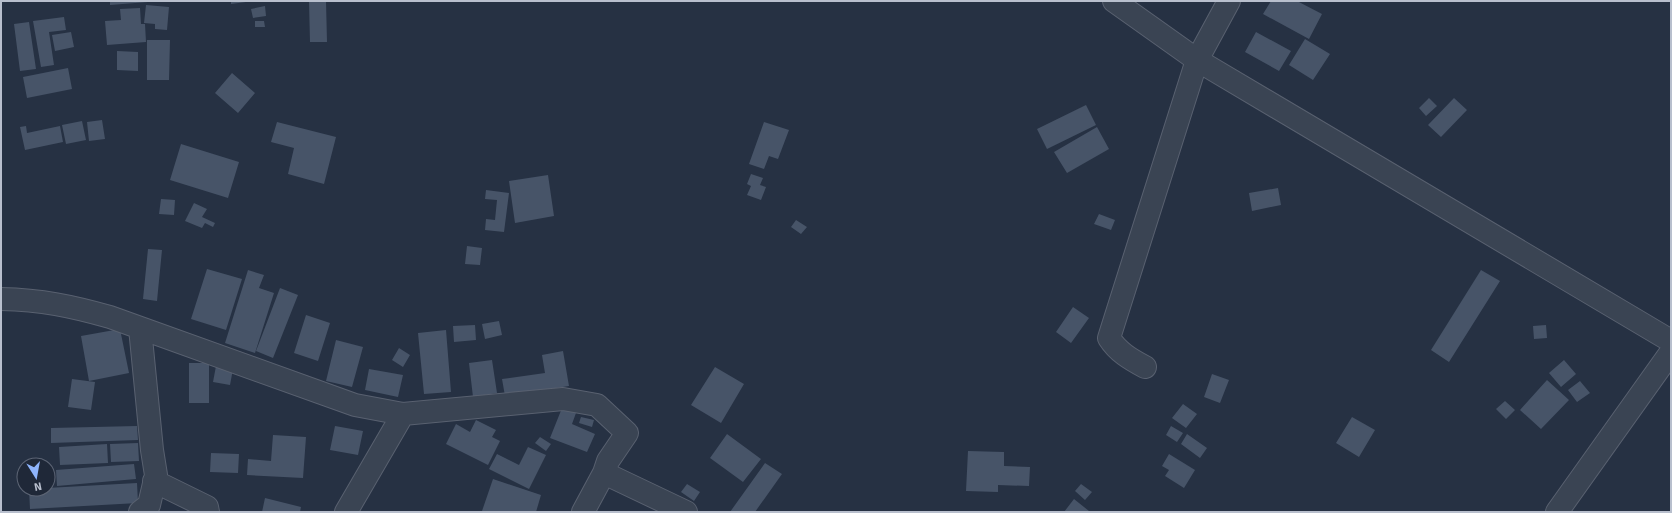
<svg xmlns="http://www.w3.org/2000/svg" width="1672" height="513" font-family="Signika,sans-serif">
  <style>
    .building { fill: #475468 }
    .lines { fill: none; stroke-linecap: round; stroke-linejoin: round }
    .minor-casing { stroke: #596170; stroke-width: 24 }
    .minor { stroke: #3a4453; stroke-width: 22 }
  </style>
  <rect width="100%" height="100%" fill="#263143"/>
  <path class="building" d="M 110,1 L 148,1 L 148,2 L 110,5 Z
    M 231,1 L 246,1 L 246,2 L 231,4 Z
    M 309,1 L 326,1 L 327,42 L 310,42 Z
    M 1271,1 L 1297,1 L 1322,14 L 1309,39 L 1263,14 Z
    M 146,5 L 169,7 L 167,30 L 155,29 L 155,24 L 144,23 Z
    M 265,6 L 266,16 L 253,18 L 251,9 Z
    M 140,8 L 141,24 L 145,24 L 146,42 L 107,45 L 105,21 L 121,20 L 120,9 Z
    M 64,17 L 66,30 L 49,32 L 54,65 L 41,67 L 33,21 Z
    M 255,21 L 264,21 L 265,27 L 255,27 Z
    M 29,22 L 36,69 L 20,71 L 14,24 Z
    M 71,32 L 74,47 L 55,51 L 52,35 Z
    M 1256,32 L 1291,51 L 1279,71 L 1245,52 Z
    M 1305,39 L 1330,54 L 1313,80 L 1289,65 Z
    M 147,40 L 170,40 L 169,80 L 147,80 Z
    M 117,51 L 138,52 L 138,71 L 117,70 Z
    M 68,68 L 72,89 L 27,98 L 23,77 Z
    M 232,73 L 255,93 L 238,113 L 215,93 Z
    M 1429,98 L 1437,106 L 1426,116 L 1419,108 Z
    M 1454,98 L 1467,110 L 1441,137 L 1428,125 Z
    M 1086,105 L 1096,125 L 1047,149 L 1037,129 Z
    M 102,120 L 105,139 L 89,141 L 87,122 Z
    M 82,121 L 86,140 L 66,144 L 62,125 Z
    M 277,122 L 336,137 L 324,184 L 288,174 L 294,148 L 271,142 Z
    M 764,122 L 789,130 L 778,159 L 769,156 L 764,169 L 749,164 Z
    M 26,126 L 27,133 L 60,126 L 63,142 L 25,150 L 20,127 Z
    M 1097,127 L 1109,149 L 1067,173 L 1054,152 Z
    M 181,144 L 239,162 L 228,198 L 170,180 Z
    M 751,174 L 763,178 L 760,185 L 766,187 L 761,200 L 747,195 L 751,186 L 747,184 Z
    M 548,175 L 554,216 L 515,223 L 509,181 Z
    M 1278,188 L 1281,205 L 1252,211 L 1249,193 Z
    M 486,190 L 509,193 L 504,232 L 485,230 L 486,219 L 495,220 L 497,200 L 485,199 Z
    M 161,199 L 175,200 L 174,215 L 159,214 Z
    M 194,203 L 207,209 L 202,217 L 215,223 L 213,227 L 205,223 L 202,228 L 185,221 Z
    M 1099,214 L 1115,220 L 1111,230 L 1094,224 Z
    M 796,220 L 807,227 L 801,234 L 791,227 Z
    M 467,246 L 482,248 L 480,265 L 465,264 Z
    M 148,249 L 162,250 L 157,301 L 143,299 Z
    M 207,269 L 242,279 L 226,330 L 191,319 Z
    M 248,270 L 264,275 L 259,288 L 274,293 L 255,353 L 225,343 Z
    M 1481,270 L 1500,281 L 1449,362 L 1431,350 Z
    M 280,288 L 298,295 L 273,358 L 256,351 Z
    M 1073,307 L 1089,318 L 1071,343 L 1056,332 Z
    M 306,315 L 330,323 L 318,361 L 294,353 Z
    M 499,321 L 502,335 L 485,339 L 482,324 Z
    M 475,325 L 476,340 L 454,342 L 453,326 Z
    M 1546,325 L 1547,338 L 1534,339 L 1533,326 Z
    M 120,329 L 129,373 L 89,381 L 81,336 Z
    M 446,330 L 451,392 L 424,394 L 418,333 Z
    M 336,340 L 363,347 L 352,387 L 326,381 Z
    M 399,348 L 410,355 L 403,367 L 392,360 Z
    M 563,351 L 569,386 L 505,396 L 502,379 L 545,373 L 542,355 Z
    M 492,360 L 497,393 L 473,397 L 469,363 Z
    M 1564,360 L 1576,374 L 1561,387 L 1549,373 Z
    M 189,363 L 209,363 L 209,403 L 189,403 Z
    M 216,366 L 233,369 L 230,385 L 213,382 Z
    M 715,367 L 744,384 L 721,423 L 691,405 Z
    M 369,369 L 403,375 L 398,397 L 365,390 Z
    M 1212,374 L 1229,380 L 1220,403 L 1204,397 Z
    M 72,379 L 95,382 L 91,410 L 68,407 Z
    M 1547,380 L 1569,400 L 1541,429 L 1520,410 Z
    M 1580,381 L 1590,393 L 1577,402 L 1568,390 Z
    M 1505,401 L 1515,410 L 1506,419 L 1496,409 Z
    M 1183,404 L 1197,414 L 1186,428 L 1172,418 Z
    M 562,408 L 576,413 L 572,424 L 595,434 L 587,452 L 550,438 Z
    M 581,417 L 594,420 L 592,427 L 579,423 Z
    M 1352,417 L 1375,430 L 1359,457 L 1336,443 Z
    M 476,420 L 496,430 L 492,437 L 500,441 L 488,465 L 446,444 L 456,424 L 470,432 Z
    M 137,426 L 138,440 L 51,443 L 51,428 Z
    M 335,426 L 363,431 L 358,455 L 330,450 Z
    M 1171,426 L 1183,433 L 1177,442 L 1166,435 Z
    M 727,434 L 761,459 L 743,482 L 710,458 Z
    M 1187,434 L 1207,448 L 1200,458 L 1181,444 Z
    M 273,435 L 306,437 L 303,478 L 247,475 L 248,459 L 271,461 Z
    M 540,437 L 551,444 L 546,451 L 535,443 Z
    M 138,443 L 139,461 L 111,462 L 110,444 Z
    M 107,444 L 108,463 L 60,465 L 59,447 Z
    M 528,447 L 546,455 L 529,489 L 489,469 L 497,454 L 519,465 Z
    M 968,451 L 1004,452 L 1004,466 L 1030,467 L 1029,486 L 998,485 L 998,492 L 966,491 Z
    M 211,453 L 239,454 L 238,473 L 210,472 Z
    M 1169,454 L 1195,470 L 1184,488 L 1165,476 L 1169,470 L 1162,466 Z
    M 765,463 L 782,474 L 755,512 L 730,512 Z
    M 134,464 L 136,479 L 57,486 L 56,470 Z
    M 493,479 L 541,495 L 536,512 L 487,512 L 482,511 Z
    M 137,483 L 138,503 L 30,509 L 29,489 Z
    M 687,484 L 700,492 L 694,501 L 681,492 Z
    M 1081,484 L 1092,492 L 1085,500 L 1075,491 Z
    M 265,498 L 301,507 L 300,512 L 262,512 Z
    M 1074,499 L 1089,511 L 1089,512 L 1064,512 Z"/>
  <g class="lines">
    <defs>
      <path id="minor" d="M 1114,1 L 1197,60 L 1671,341
        M 1,299 C 42,300 71,306 110,317 L 355,405 L 403,414 L 563,399 L 597,405 L 627,433 L 608,461 L 604,473 L 583,512
        M 140,328 L 152,450 L 156,475 L 149,505 L 140,512
        M 1145,367 C 1130,359 1118,352 1109,338 L 1197,60 L 1229,1
        M 604,473 L 686,512
        M 154,481 L 207,507 L 208,512
        M 346,512 L 403,414
        M 1557,512 L 1671,352"/>
    </defs>
    <use href="#minor" class="minor-casing"/>
    <use href="#minor" class="minor"/>
  </g>
  <rect width="1672" height="513" fill="none" stroke="#b8bfcd" stroke-width="4"/>
  <g transform="translate(36 477) rotate(169)"><circle r="19" fill="#1f2838" stroke="#5c6474"/>
  <path d="M0-3L7 15L0 10L-7 15Z" fill="#8eb4fc"/>
  <text y="-6" font-size="11" font-weight="bold" text-anchor="middle" fill="#b8bfcd">N</text>
  </g>
</svg>
